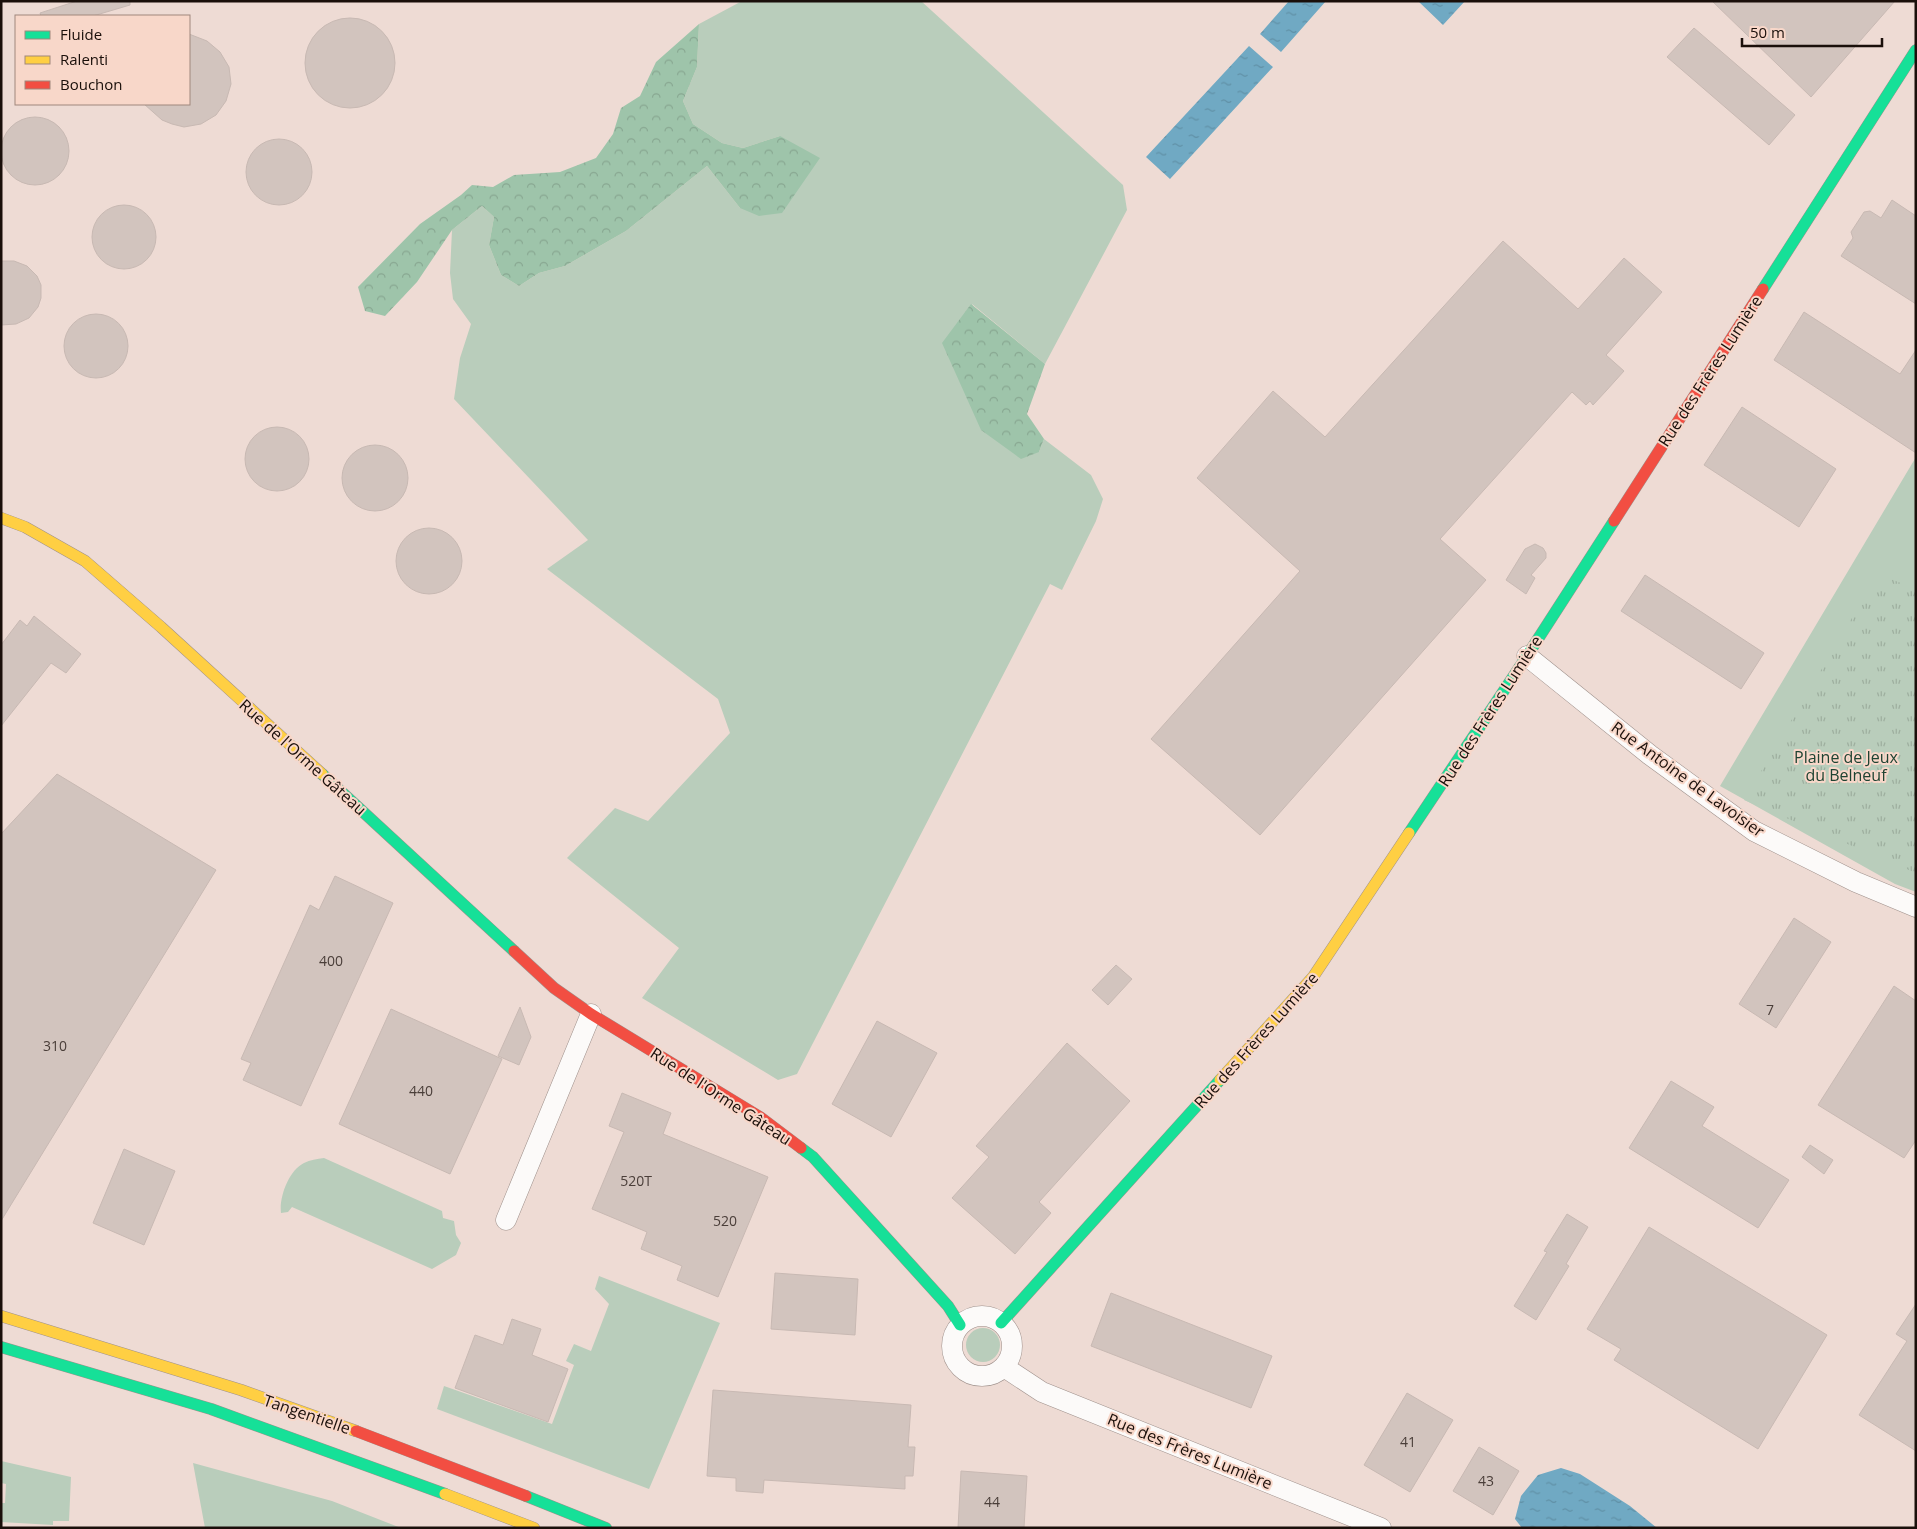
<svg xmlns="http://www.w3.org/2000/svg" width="1917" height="1529" font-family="'Open Sans',sans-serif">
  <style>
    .grass { fill: #b9cdbb }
    .forest { fill: url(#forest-crowns) }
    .park { fill: url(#park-tufts) }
    .water { fill: url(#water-ripples) }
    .building { fill: #d2c4be; stroke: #c8b9b3 }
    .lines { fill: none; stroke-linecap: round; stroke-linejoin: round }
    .street-casing { stroke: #9f918c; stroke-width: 21 }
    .fast-casing { stroke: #9f918c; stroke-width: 12 }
    .slow-casing { stroke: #9f918c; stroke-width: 12 }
    .jam-casing { stroke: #9f918c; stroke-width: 12 }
    .street { stroke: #fcfaf9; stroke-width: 20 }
    .fast { stroke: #16e098; stroke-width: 11 }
    .slow { stroke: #ffcf43; stroke-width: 11 }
    .jam { stroke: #f24e42; stroke-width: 11 }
    .labels { text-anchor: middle; stroke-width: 4; stroke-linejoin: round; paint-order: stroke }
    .number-label { font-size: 14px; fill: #4a3e39 }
    .street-label { font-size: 16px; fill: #1a0f0a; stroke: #f8d7c9 }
    .park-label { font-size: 16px; fill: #1e4332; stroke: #f8d7c9 }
  </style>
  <defs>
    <pattern id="forest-crowns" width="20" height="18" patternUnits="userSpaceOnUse" patternTransform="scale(1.25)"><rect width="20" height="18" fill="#9ec4aa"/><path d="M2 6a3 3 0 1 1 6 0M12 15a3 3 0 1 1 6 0" fill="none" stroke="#88a791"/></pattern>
    <pattern id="park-tufts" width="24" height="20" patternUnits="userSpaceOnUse" patternTransform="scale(1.25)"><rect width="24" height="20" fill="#b9cdbb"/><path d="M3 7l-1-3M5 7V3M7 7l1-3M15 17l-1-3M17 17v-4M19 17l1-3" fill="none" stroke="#9eaf9f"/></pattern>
    <pattern id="water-ripples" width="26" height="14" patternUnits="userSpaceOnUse" patternTransform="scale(1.25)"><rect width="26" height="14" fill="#70a9c3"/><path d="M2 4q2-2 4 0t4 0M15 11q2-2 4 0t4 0" fill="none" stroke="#6090a6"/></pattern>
  </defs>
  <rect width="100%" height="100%" fill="#eedbd4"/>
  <path class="grass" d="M 742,1 L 921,1 L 1123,185 L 1127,210 L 1045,364 L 972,304 L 1039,452 L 1044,439 L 1091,475 L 1103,499 L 1096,521 L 1062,590 L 1050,584 L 797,1074 L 778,1080 L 642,998 L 679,948 L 567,858 L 615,808 L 648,821 L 730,733 L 718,699 L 547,569 L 588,540 L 454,399 L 460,358 L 471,324 L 453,299 L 450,273 L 452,230 L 482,206 L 494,217 L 489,245 L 501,275 L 519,286 L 539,273 L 565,266 L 626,231 L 707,166 L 740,208 L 780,136 L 743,148 L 722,143 L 693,124 L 683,101 L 697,67 L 699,24 Z
    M 1916,457 L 1916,892 L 1895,884 L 1720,786 Z
    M 324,1158 L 442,1211 L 443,1218 L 454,1221 L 456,1235 L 461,1243 L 456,1255 L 432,1269 L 292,1207 L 288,1212 L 281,1213 C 279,1197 289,1170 304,1163 C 310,1160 317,1159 324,1158 Z
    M 599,1276 L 720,1323 L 649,1489 L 437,1409 L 444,1386 L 552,1424 L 574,1365 L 566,1361 L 574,1344 L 591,1351 L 609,1304 L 595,1289 Z
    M966 1345a17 17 0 1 1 34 0a17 17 0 1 1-34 0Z
    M 1,1461 L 71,1477 L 69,1521 L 53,1521 L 53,1525 L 1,1522 L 1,1503 L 5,1503 L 6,1484 L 1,1483 Z
    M 193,1463 L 332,1501 L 401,1528 L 205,1528 Z"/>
  <path class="forest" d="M 699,24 L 697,67 L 683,101 L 693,124 L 722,143 L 743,148 L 780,136 L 820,158 L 782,213 L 759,216 L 740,208 L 707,166 L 626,231 L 565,266 L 539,273 L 519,286 L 501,275 L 489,245 L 494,217 L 482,206 L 452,230 L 417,282 L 385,316 L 365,311 L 358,287 L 420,224 L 461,195 L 472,185 L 493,187 L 514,175 L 560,172 L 596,158 L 613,134 L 621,108 L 640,96 L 656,62 Z
    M 971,304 L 1045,364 L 1027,414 L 1044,439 L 1039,452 L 1021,459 L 981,430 L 942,343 Z"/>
  <path class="park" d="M 1878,574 L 1916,589 L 1916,873 L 1744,800 Z"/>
  <path class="water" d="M 1289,1 L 1326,1 L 1281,52 L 1260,34 Z
    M 1418,1 L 1465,1 L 1443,25 Z
    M 1249,46 L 1273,67 L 1170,179 L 1146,157 Z
    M 1561,1468 L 1580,1474 L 1630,1506 L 1657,1528 L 1522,1528 L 1515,1519 L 1521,1496 L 1538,1475 Z"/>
  <path class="building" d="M 77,1 L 130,1 L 130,5 L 93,16 L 41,16 L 40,13 Z
    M 1712,1 L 1895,1 L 1811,97 Z
    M305 63a45 45 0 1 1 90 0a45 45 0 1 1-90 0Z
    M 1694,28 L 1795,115 L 1769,145 L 1667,57 Z
    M 189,34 L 207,41 L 220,52 L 229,67 L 231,84 L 226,101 L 216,115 L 201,124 L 184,127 L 172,124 L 162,120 L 144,104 L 189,104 Z
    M1 151a34 34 0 1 1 68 0a34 34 0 1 1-68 0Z
    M246 172a33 33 0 1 1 66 0a33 33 0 1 1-66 0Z
    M 1892,200 L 1916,216 L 1916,304 L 1841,256 L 1853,238 L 1851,232 L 1864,212 L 1870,211 L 1881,218 Z
    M92 237a32 32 0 1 1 64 0a32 32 0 1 1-64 0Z
    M 1503,241 L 1578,309 L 1624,258 L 1662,292 L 1606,355 L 1624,371 L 1606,391 L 1593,405 L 1590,401 L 1586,405 L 1572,392 L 1440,539 L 1486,580 L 1260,835 L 1151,739 L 1300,571 L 1197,478 L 1273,391 L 1325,437 Z
    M 1,261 L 14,261 L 27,266 L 37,276 L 41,285 L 41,298 L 38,307 L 29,318 L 16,324 L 1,325 Z
    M 1804,312 L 1900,374 L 1916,350 L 1916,453 L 1774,360 Z
    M64 346a32 32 0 1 1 64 0a32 32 0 1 1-64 0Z
    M 1742,407 L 1836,469 L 1799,527 L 1704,465 Z
    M245 459a32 32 0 1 1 64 0a32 32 0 1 1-64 0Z
    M342 478a33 33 0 1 1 66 0a33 33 0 1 1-66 0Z
    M396 561a33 33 0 1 1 66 0a33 33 0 1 1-66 0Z
    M 1535,544 L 1543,548 L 1546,553 L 1546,558 L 1531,575 L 1535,578 L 1526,594 L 1506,580 L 1525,549 Z
    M 1645,575 L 1764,653 L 1741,689 L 1621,611 Z
    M 34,616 L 81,654 L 66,673 L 51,663 L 1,726 L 1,645 L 20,620 L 27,626 Z
    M 57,774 L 216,870 L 1,1221 L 1,834 Z
    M 335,876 L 393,903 L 301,1106 L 243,1080 L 251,1063 L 241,1059 L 310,905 L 319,910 Z
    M 1794,918 L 1831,942 L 1776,1028 L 1739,1004 Z
    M 1116,965 L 1132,979 L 1108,1005 L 1092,990 Z
    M 1894,986 L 1916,1001 L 1916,1140 L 1904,1158 L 1818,1105 Z
    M 520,1007 L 531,1037 L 519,1065 L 498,1056 Z
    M 391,1009 L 502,1059 L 450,1174 L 339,1124 Z
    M 877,1021 L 937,1053 L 891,1137 L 832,1104 Z
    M 1067,1043 L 1130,1101 L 1039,1202 L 1051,1213 L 1015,1254 L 952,1198 L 989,1157 L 976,1146 Z
    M 1671,1081 L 1714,1107 L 1702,1126 L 1789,1180 L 1758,1228 L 1629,1148 Z
    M 622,1093 L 671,1113 L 663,1134 L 768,1177 L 718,1297 L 677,1280 L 682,1266 L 641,1249 L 647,1232 L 592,1209 L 624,1132 L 609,1126 Z
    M 1810,1145 L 1833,1160 L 1824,1174 L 1802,1157 Z
    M 124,1149 L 175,1171 L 144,1245 L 93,1223 Z
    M 1567,1214 L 1588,1227 L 1566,1264 L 1569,1266 L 1536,1320 L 1514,1306 L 1547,1252 L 1544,1251 Z
    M 1649,1227 L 1827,1335 L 1758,1449 L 1614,1360 L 1621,1349 L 1587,1329 Z
    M 775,1273 L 858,1279 L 855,1335 L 771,1329 Z
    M 1111,1293 L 1272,1356 L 1251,1408 L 1091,1346 Z
    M 1916,1304 L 1916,1451 L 1859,1415 L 1907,1341 L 1896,1334 Z
    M 512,1319 L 541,1329 L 532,1355 L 568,1369 L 548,1422 L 455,1388 L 475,1335 L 503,1345 Z
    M 713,1390 L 911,1405 L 908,1447 L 915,1447 L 913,1476 L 905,1476 L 905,1489 L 764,1480 L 763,1493 L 736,1491 L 736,1478 L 707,1476 Z
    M 1407,1393 L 1453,1420 L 1410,1492 L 1364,1465 Z
    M 1479,1447 L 1519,1471 L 1493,1515 L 1453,1491 Z
    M 961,1471 L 1027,1476 L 1024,1528 L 958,1528 Z"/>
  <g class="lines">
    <defs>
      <path id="street" d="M 1527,656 L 1650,755 L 1754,831 L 1856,882 L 1916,907
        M 506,1220 L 591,1014
        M952 1346a30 30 0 1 1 60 0a30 30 0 1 1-60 0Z
        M 1004,1367 L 1042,1392 L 1381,1528"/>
      <path id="fast" d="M 1763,289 L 1916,50
        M 322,774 L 514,951
        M 1409,833 L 1527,656 L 1614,521
        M 801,1148 L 813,1157 L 948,1306 L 960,1325
        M 1001,1323 L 1220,1080
        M 1,1347 L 211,1409 L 445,1494
        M 526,1496 L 606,1528"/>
      <path id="slow" d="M 1,518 L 25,527 L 85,561 L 161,627 L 322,774
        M 1220,1080 L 1313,977 L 1409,833
        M 1,1316 L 241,1390 L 356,1431
        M 445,1494 L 534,1528"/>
      <path id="jam" d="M 1614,521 L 1763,289
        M 514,951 L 554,988 L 591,1014 L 760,1117 L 801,1148
        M 356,1431 L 526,1496"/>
    </defs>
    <use href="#street" class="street-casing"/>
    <use href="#fast" class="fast-casing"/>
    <use href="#slow" class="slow-casing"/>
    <use href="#jam" class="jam-casing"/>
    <use href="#street" class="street"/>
    <use href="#fast" class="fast"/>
    <use href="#slow" class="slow"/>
    <use href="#jam" class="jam"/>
  </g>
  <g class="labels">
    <g class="number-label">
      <text x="331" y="966">400</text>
      <text x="1770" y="1015">7</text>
      <text x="55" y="1051">310</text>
      <text x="421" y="1096">440</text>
      <text x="636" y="1186">520T</text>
      <text x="725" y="1226">520</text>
      <text x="1408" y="1447">41</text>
      <text x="1486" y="1486">43</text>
      <text x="992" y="1507">44</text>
    </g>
    <g class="street-label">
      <text transform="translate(1710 371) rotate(-57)" y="6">Rue des Frères Lumière</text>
      <text transform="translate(1490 711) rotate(-57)" y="6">Rue des Frères Lumière</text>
      <text transform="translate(303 757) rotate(42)" y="6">Rue de l'Orme Gâteau</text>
      <text transform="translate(1688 779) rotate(36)" y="6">Rue Antoine de Lavoisier</text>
      <text transform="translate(1256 1040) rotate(-48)" y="6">Rue des Frères Lumière</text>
      <text transform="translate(721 1096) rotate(33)" y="6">Rue de l'Orme Gâteau</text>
      <text transform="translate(307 1414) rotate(19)" y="6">Tangentielle</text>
      <text transform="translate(1190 1451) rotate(22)" y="6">Rue des Frères Lumière</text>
    </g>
    <g class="park-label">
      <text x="1846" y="763">Plaine de Jeux<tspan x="1846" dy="18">du Belneuf</tspan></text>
    </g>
  </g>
  <rect width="1917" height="1529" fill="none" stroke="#1a0f0a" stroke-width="5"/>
  <rect x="15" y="15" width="175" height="90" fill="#f8d7c9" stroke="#9f877d"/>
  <rect x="25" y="31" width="25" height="8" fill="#16e098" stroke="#9f877d"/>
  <text x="60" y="40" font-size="15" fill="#1a0f0a">Fluide</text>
  <rect x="25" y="56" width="25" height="8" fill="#ffcf43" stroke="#9f877d"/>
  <text x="60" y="65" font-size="15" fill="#1a0f0a">Ralenti</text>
  <rect x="25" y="81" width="25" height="8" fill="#f24e42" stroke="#9f877d"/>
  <text x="60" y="90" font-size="15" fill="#1a0f0a">Bouchon</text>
  <path d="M1742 38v8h140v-8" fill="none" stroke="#1a0f0a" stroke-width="2.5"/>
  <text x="1750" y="38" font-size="15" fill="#1a0f0a" stroke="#f8d7c9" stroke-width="4" paint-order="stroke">50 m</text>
</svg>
